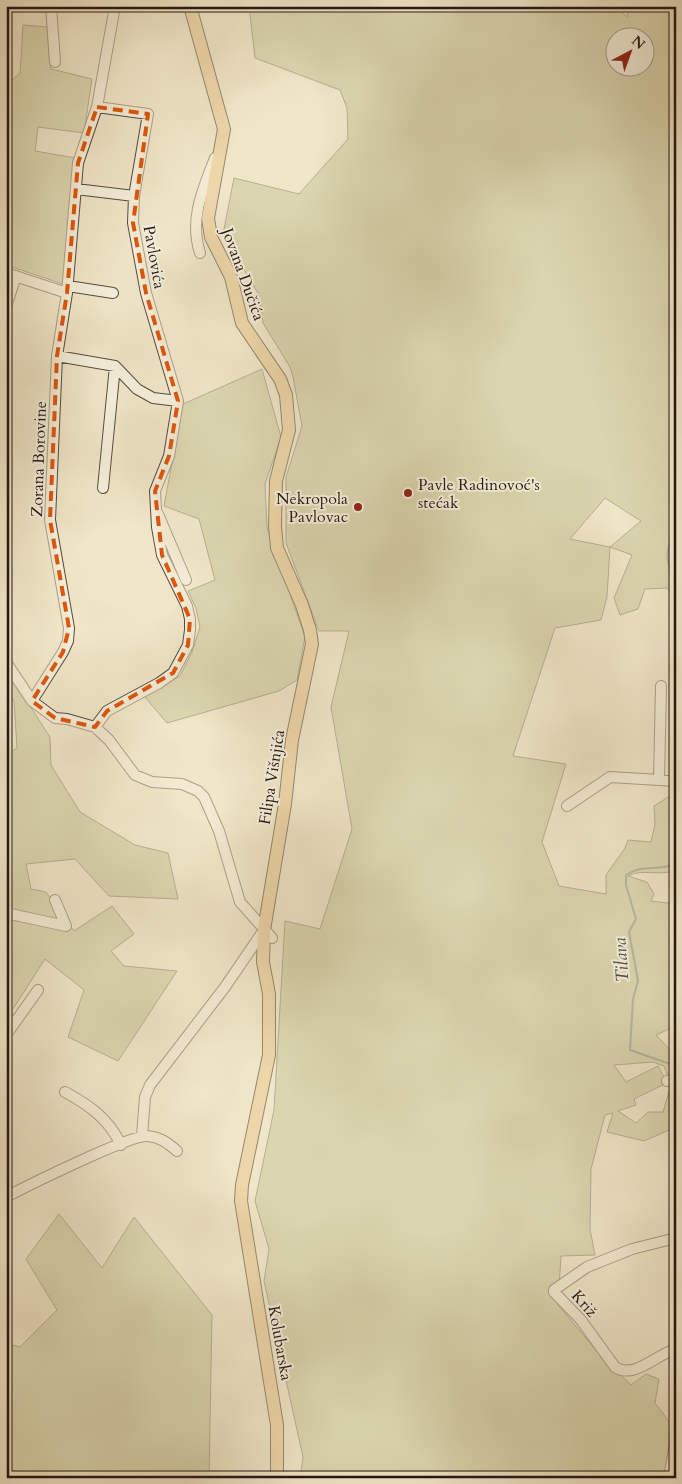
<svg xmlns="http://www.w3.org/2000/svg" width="682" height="1484" font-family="Cardo,serif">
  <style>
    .green { fill: #c0c392; stroke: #726d52; fill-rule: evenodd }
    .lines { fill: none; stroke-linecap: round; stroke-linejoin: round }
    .stream { stroke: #6b7c70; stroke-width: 2 }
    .minor-casing { stroke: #564b3f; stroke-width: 12 }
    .major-casing { stroke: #231711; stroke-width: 14 }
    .minor { stroke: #f5efdb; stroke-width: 10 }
    .major { stroke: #e8c384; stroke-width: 12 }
    .marked { fill: none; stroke: #de560c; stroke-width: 4; stroke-dasharray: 10 6; stroke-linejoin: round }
    .poi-dot { fill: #8f2418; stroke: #f5efdb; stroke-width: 2 }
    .labels { text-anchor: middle; stroke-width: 4; stroke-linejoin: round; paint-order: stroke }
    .street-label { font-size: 16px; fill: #231711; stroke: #f5efdb }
    .poi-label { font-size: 16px; fill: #231711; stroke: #f5efdb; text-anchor: start }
    .water-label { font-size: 18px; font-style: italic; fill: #4d5248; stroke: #f5efdb }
  </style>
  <rect width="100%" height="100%" fill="#f0e6c8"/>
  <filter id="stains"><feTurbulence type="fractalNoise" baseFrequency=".004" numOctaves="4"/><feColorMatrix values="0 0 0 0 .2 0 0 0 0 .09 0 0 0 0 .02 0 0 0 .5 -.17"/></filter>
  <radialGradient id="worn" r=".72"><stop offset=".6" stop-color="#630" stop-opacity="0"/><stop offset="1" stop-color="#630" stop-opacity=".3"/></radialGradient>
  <path class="green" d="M 249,6 L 616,6 L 627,17 L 628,12 L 625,6 L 676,6 L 676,561 L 668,571 L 676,580 L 676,599 L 667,588 L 645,589 L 638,609 L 620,615 L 614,598 L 632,555 L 610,547 L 607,597 L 601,620 L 555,628 L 513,756 L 566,764 L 542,842 L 559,886 L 606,894 L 606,875 L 625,848 L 628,840 L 651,842 L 655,824 L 654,806 L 676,792 L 676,870 C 661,877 642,868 628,876 L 647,882 L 654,894 L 651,901 L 676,904 L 676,1026 L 656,1035 L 676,1056 L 676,1127 L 644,1141 L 607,1132 L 613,1113 L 605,1115 L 591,1169 L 590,1229 L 595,1255 L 561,1256 L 558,1305 L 601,1356 L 631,1385 L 646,1374 L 659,1379 L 655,1403 L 671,1424 L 666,1471 L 672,1478 L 300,1478 L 303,1457 L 264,1281 L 269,1249 L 255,1201 L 274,1110 L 285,921 L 320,929 L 352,829 L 331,707 L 349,631 L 319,631 L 286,543 L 286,477 L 302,426 L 293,377 L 290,367 L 263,323 L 259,295 L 223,234 L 234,178 L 299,194 L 348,139 L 347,108 L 340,90 L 255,58 ZM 614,38 L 644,38 L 644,68 L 614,68 ZM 605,498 L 641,521 L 610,547 L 570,539 ZM 653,1062 L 664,1066 L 671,1085 L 663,1112 L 648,1112 L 636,1123 L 618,1111 L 636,1105 L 634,1099 L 667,1083 L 658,1066 L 626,1082 L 614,1065 Z
    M 23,25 L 47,27 L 51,69 L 92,79 L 84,133 L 38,127 L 35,151 L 76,158 L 63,284 L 6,265 L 6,81 L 11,81 L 20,73 Z
    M 262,369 L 281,437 L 265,484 L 267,528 L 305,637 L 297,680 L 279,691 L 167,723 L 144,696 L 180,676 L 192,652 L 200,627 L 196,608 L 188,591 L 215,580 L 199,519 L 164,506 L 183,404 Z
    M 6,669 L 50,737 L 51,765 L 80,812 L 135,845 L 168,853 L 178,899 L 109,896 L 75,859 L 26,864 L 31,889 L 46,892 L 74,931 L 112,906 L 134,934 L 111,951 L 124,966 L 177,971 L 118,1061 L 68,1037 L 84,990 L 45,959 L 6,1020 L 6,755 L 17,748 L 14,701 L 6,688 Z
    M 59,1214 L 102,1268 L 134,1217 L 212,1315 L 209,1478 L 6,1478 L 6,1343 L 20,1347 L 57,1310 L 26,1259 Z"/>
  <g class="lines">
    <path class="stream" d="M 676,537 C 661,548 669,570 676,583
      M 676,823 L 671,831 L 676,842
      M 676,864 C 656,872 644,863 626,875 L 626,885 L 636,919 L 629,932 L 638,981 L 633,999 L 630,1050 L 676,1066"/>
    <defs>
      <path id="minor" d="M 51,6 L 55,62
        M 76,189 L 134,196
        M 200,253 C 189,219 203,189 215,158
        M 6,273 L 67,293
        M 68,286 L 113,293
        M 6,307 L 16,276
        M 57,356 L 115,366 L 137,389 L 153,398 L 178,401
        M 103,488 L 115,366
        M 158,514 L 186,580
        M 6,662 L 32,701 L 55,718 L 67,719 L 95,727 L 109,740 L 135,775 L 152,782 L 182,784 L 198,791 L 204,797 L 219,831 L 240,902 L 272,938
        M 32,701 L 63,652 L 68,641 L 69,628 L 50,520 L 57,356 L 67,293 L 78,163 L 97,107 L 115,6
        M 95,727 L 107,711 L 159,683 L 173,673 L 188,645 L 190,630 L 190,619 L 187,606 L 162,555 L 157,527 L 155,491 L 169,456 L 178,401 L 146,293 L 133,223 L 134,196 L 148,114 L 97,107
        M 659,780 L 661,686
        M 567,806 L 610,777 L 676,781
        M 6,913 L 66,926 L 55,900
        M 6,1035 L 38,990
        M 667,1081 L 676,1079
        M 65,1092 C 89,1105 109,1119 121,1145
        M 142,1136 L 145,1097 L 150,1085 L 225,987 L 264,930
        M 6,1197 C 27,1186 130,1135 147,1136 C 160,1137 168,1143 177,1151
        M 676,1238 L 632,1249 L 587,1267 L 554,1290 L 554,1292 L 581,1320 L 615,1367 C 634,1380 657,1354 676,1349
        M 669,1478 L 676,1439"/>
      <path id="major" d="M 190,6 L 224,129 L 208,218 L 211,237 L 231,277 L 242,323 L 280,379 L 286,395 L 289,430 L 276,481 L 275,526 L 277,548 L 302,605 L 310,630 L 312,644 L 292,740 L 285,804 L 264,930 L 263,962 L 269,994 L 269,1055 L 242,1185 L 241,1201 L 277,1425 L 277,1478"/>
    </defs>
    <use href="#minor" class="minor-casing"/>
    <use href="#major" class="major-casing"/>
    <use href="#minor" class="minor"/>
    <use href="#major" class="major"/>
  </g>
  <path d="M0 0H682V1484H0ZM 97,107 L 148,114 L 133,223 L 146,293 L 178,401 L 169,456 L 155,491 L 162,555 L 190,619 L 188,645 L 173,673 L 107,711 L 95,727 L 55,718 L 32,701 L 63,652 L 69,628 L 50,520 L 57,356 L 67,293 L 78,163 Z" fill="#f0e6c8" fill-opacity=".55" fill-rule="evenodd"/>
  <path class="marked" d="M 97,107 L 148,114 L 133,223 L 146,293 L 178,401 L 169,456 L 155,491 L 162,555 L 190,619 L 188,645 L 173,673 L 107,711 L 95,727 L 55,718 L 32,701 L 63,652 L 69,628 L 50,520 L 57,356 L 67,293 L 78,163 Z"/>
  <g class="poi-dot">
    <circle cx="408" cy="493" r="5"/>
    <circle cx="358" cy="507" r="5"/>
  </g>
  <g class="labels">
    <g class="street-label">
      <text transform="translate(155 257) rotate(80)" y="6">Pavlovića</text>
      <text transform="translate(244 274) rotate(70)" y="6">Jovana Dučića</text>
      <text transform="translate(38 459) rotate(-88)" y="6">Zorana Borovine</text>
      <text transform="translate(271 777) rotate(-81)" y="6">Filipa Višnjića</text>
      <text transform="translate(585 1303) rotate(48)" y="6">Križ</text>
      <text transform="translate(281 1343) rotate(80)" y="6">Kolubarska</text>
    </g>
    <g class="poi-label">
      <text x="418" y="490">Pavle Radinovoć's<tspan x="418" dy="18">stećak</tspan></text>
      <text x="348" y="504" text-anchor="end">Nekropola<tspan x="348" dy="18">Pavlovac</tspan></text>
    </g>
    <g class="water-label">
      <text transform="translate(621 960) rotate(-94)" y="6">Tilava</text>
    </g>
  </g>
  <rect width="682" height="1484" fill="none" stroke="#f0e6c8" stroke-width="25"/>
  <rect x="8" y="8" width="667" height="1469" fill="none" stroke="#231711" stroke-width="2.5"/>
  <rect x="12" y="12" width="657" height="1459" fill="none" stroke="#231711"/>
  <g transform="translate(630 52) rotate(41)"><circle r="24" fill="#f5efdb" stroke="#a1998a"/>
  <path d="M0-4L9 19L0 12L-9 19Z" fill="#8f2418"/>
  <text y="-8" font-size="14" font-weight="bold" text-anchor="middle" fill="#231711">N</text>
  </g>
  <rect width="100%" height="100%" filter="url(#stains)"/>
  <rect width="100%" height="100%" fill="url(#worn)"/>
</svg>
